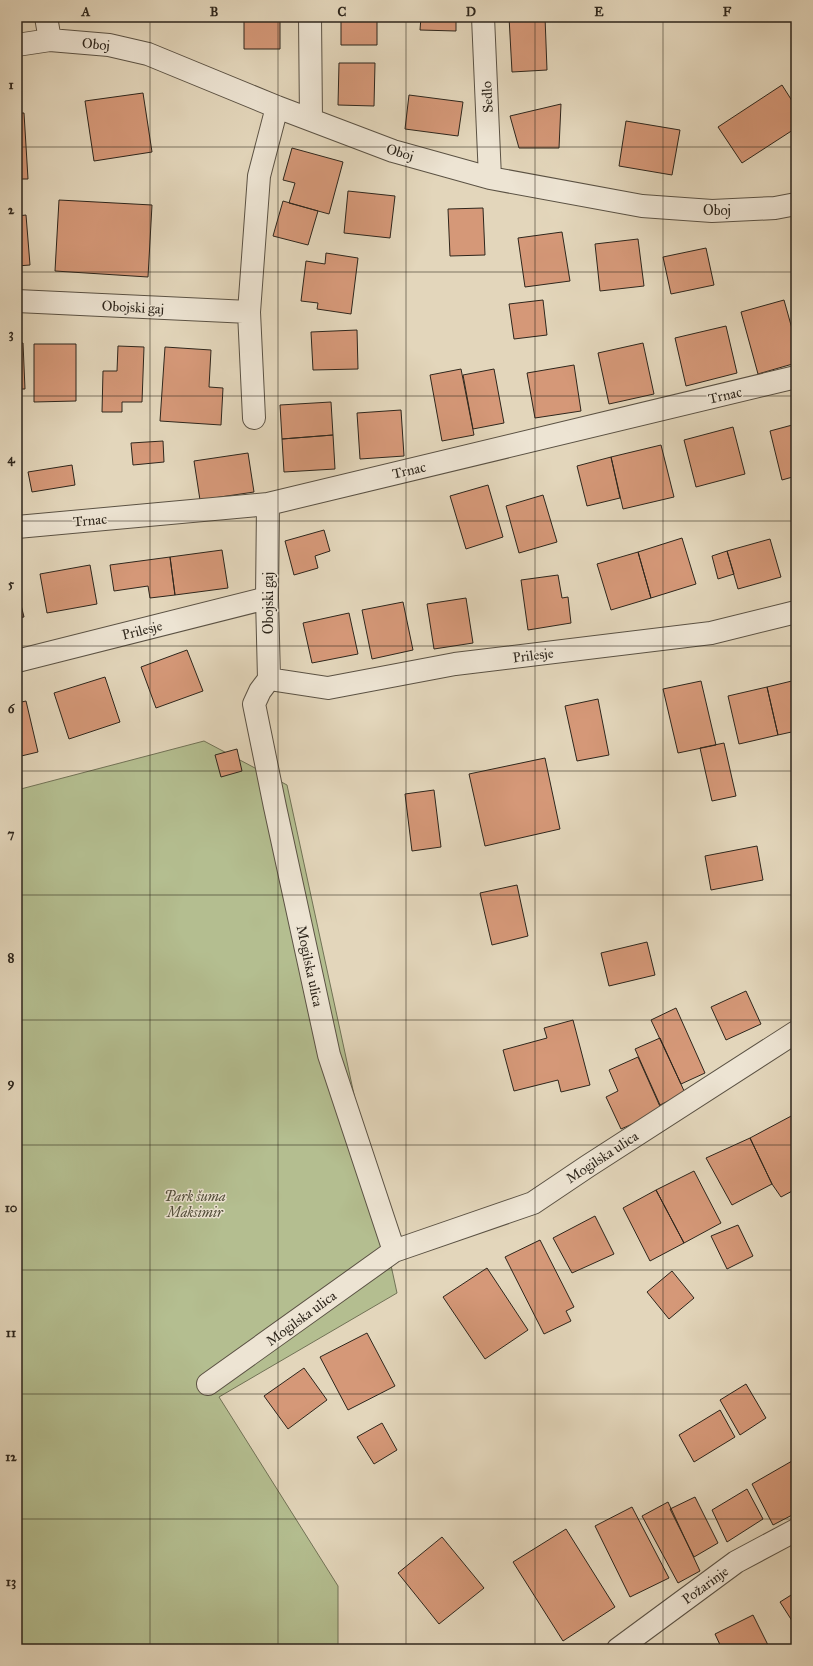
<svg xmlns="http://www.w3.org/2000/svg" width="813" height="1666" font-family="'IM FELL Great Primer',serif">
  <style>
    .green { fill: #b4be90; stroke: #717256 }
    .building { fill: #d59878; stroke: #2e261c }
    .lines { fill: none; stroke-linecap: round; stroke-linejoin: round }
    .minor-casing { stroke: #5b5244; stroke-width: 24 }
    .minor { stroke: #ede4d3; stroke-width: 22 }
    .grid { fill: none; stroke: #2e261c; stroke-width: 1; stroke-opacity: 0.55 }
    .labels { text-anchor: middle; stroke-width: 3; stroke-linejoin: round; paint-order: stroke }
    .street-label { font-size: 14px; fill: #2e261c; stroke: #ede4d3 }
    .park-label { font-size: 14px; font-style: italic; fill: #504c39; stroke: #ede4d3 }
    .neatline { fill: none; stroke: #2e261c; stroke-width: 1.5 }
    .grid-label { font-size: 13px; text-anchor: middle; font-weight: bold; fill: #2e261c }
  </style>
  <rect width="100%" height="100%" fill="#e3d6bb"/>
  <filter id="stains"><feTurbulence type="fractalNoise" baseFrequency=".005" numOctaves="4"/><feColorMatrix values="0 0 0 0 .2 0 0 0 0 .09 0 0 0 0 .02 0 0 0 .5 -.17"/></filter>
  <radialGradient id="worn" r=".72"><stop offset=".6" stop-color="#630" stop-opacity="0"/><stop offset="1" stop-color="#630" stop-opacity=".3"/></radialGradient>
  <path class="green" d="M 204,741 L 287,785 L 397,1293 L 219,1397 L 338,1586 L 338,1649 L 17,1649 L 17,790 Z"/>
  <path class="building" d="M 244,17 L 280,17 L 280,49 L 244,49 Z
    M 341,17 L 377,17 L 377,45 L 341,45 Z
    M 421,17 L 456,17 L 456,31 L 420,30 Z
    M 509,17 L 545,17 L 547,70 L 512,72 Z
    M 339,63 L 375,63 L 374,106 L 338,105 Z
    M 782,85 L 796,107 L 796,128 L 742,163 L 718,127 Z
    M 143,93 L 152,152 L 94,161 L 85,101 Z
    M 409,95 L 463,102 L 458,136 L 405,129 Z
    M 561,104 L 559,148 L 519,148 L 510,116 Z
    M 17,113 L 24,113 L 28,179 L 17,179 Z
    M 626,121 L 680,130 L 672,175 L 619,166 Z
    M 292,148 L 343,162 L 329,214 L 289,203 L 295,183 L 283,180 Z
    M 348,191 L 395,196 L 390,238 L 344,233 Z
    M 59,200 L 152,205 L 148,277 L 55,271 Z
    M 283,201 L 318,211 L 308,245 L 273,236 Z
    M 483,208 L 485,255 L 450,256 L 448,209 Z
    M 26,215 L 30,265 L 17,266 L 17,216 Z
    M 562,232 L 570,281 L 525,287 L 518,238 Z
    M 638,239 L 644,286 L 600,291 L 595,244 Z
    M 706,248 L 714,285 L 671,294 L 663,257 Z
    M 326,253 L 358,258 L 351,314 L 317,309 L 318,303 L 301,301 L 306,261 L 325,264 Z
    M 543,300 L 547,335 L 514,339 L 509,304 Z
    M 784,300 L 796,343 L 796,363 L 758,374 L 741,312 Z
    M 726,326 L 737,373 L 686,386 L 675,338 Z
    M 357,330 L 358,369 L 313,370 L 311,332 Z
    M 17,343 L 23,343 L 25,389 L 17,389 Z
    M 643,343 L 654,394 L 609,404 L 598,353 Z
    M 34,344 L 76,344 L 76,401 L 34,402 Z
    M 118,346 L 144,347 L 142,402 L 122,402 L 122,412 L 102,412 L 103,371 L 117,371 Z
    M 165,347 L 211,350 L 209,387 L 223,388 L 221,425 L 160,421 Z
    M 574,365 L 581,411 L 535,418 L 527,373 Z
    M 461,369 L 474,435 L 442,441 L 430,375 Z
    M 494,369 L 504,423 L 473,429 L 463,375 Z
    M 331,402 L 333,435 L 282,439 L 280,405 Z
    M 401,410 L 404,456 L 360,459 L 357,413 Z
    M 796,424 L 796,476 L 782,480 L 770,431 Z
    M 733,427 L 745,474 L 696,487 L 684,440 Z
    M 333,435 L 335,469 L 284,472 L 282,439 Z
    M 163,441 L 164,462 L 133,465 L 131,443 Z
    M 661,445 L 674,497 L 623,509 L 611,457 Z
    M 248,453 L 254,492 L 200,500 L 194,461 Z
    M 611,457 L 620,498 L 587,506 L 577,466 Z
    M 72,465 L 75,485 L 32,492 L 28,472 Z
    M 488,485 L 503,537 L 466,549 L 450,496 Z
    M 543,495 L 557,542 L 519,553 L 506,506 Z
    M 324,530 L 330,551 L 315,556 L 318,568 L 294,575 L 285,541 Z
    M 682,538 L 696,584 L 651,598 L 638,552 Z
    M 770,539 L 781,577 L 738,589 L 727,551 Z
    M 222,550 L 228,588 L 175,595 L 170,557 Z
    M 727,551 L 734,574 L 718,579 L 712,556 Z
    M 638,552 L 651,598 L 611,610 L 597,564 Z
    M 170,557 L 175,595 L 150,598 L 148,586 L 114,591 L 110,565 Z
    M 90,565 L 97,604 L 47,613 L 40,574 Z
    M 558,575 L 562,598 L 568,597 L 571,623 L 528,630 L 521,580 Z
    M 17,589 L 24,617 L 17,618 Z
    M 466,598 L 473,643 L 434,649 L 427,604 Z
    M 403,602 L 413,650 L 372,659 L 362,610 Z
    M 349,613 L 358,654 L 312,663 L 303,623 Z
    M 187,650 L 203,691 L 156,708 L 141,667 Z
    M 105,677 L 120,722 L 69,739 L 54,693 Z
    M 796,680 L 796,731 L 778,735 L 767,687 Z
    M 701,681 L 716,745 L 678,753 L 663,689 Z
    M 767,687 L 778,735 L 739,744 L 728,696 Z
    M 598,699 L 609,755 L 577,761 L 565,706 Z
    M 26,701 L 38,752 L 17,757 L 17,703 Z
    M 724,743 L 736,796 L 712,801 L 700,748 Z
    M 237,749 L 242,771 L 221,777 L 215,755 Z
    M 545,758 L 560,829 L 485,846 L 469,774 Z
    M 434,790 L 441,847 L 412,851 L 405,794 Z
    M 757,846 L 763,880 L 711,890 L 705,856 Z
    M 517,885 L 528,936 L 492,945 L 480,893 Z
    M 647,942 L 655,975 L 609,986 L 601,953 Z
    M 746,991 L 761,1024 L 726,1040 L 711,1007 Z
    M 676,1008 L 705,1073 L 681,1084 L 651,1020 Z
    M 573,1020 L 590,1085 L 561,1092 L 558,1080 L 514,1091 L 503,1050 L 547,1038 L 544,1028 Z
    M 660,1038 L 685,1093 L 660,1105 L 635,1049 Z
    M 638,1057 L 662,1111 L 621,1129 L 606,1097 L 618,1091 L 609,1070 Z
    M 795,1114 L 796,1117 L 796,1189 L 781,1197 L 772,1184 L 750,1138 Z
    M 750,1138 L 772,1184 L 732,1205 L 706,1158 Z
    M 694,1171 L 721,1223 L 684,1243 L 656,1190 Z
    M 656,1190 L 684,1243 L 650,1261 L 623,1208 Z
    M 595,1216 L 614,1254 L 572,1273 L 553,1238 Z
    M 738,1225 L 753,1256 L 727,1269 L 711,1236 Z
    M 540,1240 L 574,1307 L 566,1311 L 571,1321 L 544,1334 L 505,1257 Z
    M 487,1268 L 528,1330 L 485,1359 L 443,1297 Z
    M 672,1271 L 694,1298 L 669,1319 L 647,1292 Z
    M 367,1333 L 395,1386 L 348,1410 L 320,1357 Z
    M 304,1368 L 327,1400 L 288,1429 L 264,1396 Z
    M 746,1384 L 766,1418 L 740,1435 L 720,1400 Z
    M 720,1410 L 735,1437 L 694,1462 L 679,1435 Z
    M 382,1423 L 397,1450 L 374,1464 L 357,1437 Z
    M 792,1461 L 796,1469 L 796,1513 L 773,1525 L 752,1484 Z
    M 747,1489 L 763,1519 L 727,1542 L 712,1510 Z
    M 695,1497 L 718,1543 L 694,1557 L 670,1509 Z
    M 668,1502 L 700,1571 L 678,1583 L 642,1516 Z
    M 632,1507 L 669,1578 L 630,1597 L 595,1526 Z
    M 566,1529 L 615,1607 L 563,1641 L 513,1562 Z
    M 442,1537 L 484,1588 L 439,1624 L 398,1573 Z
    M 796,1592 L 796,1627 L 780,1602 Z
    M 753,1615 L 770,1649 L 722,1649 L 715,1634 Z"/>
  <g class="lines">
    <defs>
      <path id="minor" d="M 46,17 L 50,40
        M 310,17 L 311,120
        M 483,17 L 490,178
        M 17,45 L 50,40 L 109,45 L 148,54 L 277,107 L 393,151 L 490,178 L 642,206 L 712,211 L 775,208 L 796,204
        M 17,301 L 249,312
        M 254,418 L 249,312 L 259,176 L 277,107
        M 268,504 L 267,598 L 269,679
        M 17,527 L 268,504 L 796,377
        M 17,661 L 267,598
        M 269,679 L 260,691 L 254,704 L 275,807 L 329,1055 L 394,1251
        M 269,679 L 328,688 L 455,664 L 711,633 L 796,612
        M 208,1384 L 394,1251 L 533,1203 L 588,1166 L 796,1032
        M 618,1649 L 736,1562 L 796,1530"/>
    </defs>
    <use href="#minor" class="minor-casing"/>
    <use href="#minor" class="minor"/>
  </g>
  <path class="grid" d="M 150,17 L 150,1649M 278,17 L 278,1649M 406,17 L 406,1649M 535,17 L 535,1649M 663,17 L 663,1649M 17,147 L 796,147M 17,272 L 796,272M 17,396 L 796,396M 17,521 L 796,521M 17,646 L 796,646M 17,771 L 796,771M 17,895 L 796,895M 17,1020 L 796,1020M 17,1145 L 796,1145M 17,1270 L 796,1270M 17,1394 L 796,1394M 17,1519 L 796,1519"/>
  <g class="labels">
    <g class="street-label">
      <text transform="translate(96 44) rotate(6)" y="5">Oboj</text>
      <text transform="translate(487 97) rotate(-93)" y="5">Sedlo</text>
      <text transform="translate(400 152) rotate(17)" y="5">Oboj</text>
      <text x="717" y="215">Oboj</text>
      <text transform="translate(133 307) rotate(3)" y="5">Obojski gaj</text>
      <text transform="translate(725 395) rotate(-13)" y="5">Trnac</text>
      <text transform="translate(409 470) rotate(-13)" y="5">Trnac</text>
      <text transform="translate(90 520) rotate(-5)" y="5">Trnac</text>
      <text transform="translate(268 603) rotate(-90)" y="5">Obojski gaj</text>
      <text transform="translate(142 630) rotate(-14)" y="5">Prilesje</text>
      <text transform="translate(533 655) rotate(-7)" y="5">Prilesje</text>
      <text transform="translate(310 966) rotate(78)" y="5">Mogilska ulica</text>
      <text transform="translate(602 1157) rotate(-33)" y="5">Mogilska ulica</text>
      <text transform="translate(301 1318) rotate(-36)" y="5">Mogilska ulica</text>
      <text transform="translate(705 1585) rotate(-36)" y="5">Požarinje</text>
    </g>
    <g class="park-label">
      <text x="195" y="1201">Park šuma<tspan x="195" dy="16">Maksimir</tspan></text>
    </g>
  </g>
  <rect width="813" height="1666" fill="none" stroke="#e3d6bb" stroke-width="44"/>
  <rect x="22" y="22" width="769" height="1622" class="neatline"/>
  <g class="grid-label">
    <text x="86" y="16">A</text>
    <text x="214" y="16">B</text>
    <text x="342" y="16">C</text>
    <text x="471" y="16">D</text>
    <text x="599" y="16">E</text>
    <text x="727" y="16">F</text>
    <text x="11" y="89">1</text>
    <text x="11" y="214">2</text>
    <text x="11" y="338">3</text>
    <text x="11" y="463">4</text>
    <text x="11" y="588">5</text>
    <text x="11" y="713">6</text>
    <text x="11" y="838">7</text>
    <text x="11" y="962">8</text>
    <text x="11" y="1087">9</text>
    <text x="11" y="1212">10</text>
    <text x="11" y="1337">11</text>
    <text x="11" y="1461">12</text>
    <text x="11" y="1586">13</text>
  </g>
  <rect width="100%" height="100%" filter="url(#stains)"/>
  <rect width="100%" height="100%" fill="url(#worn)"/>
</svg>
